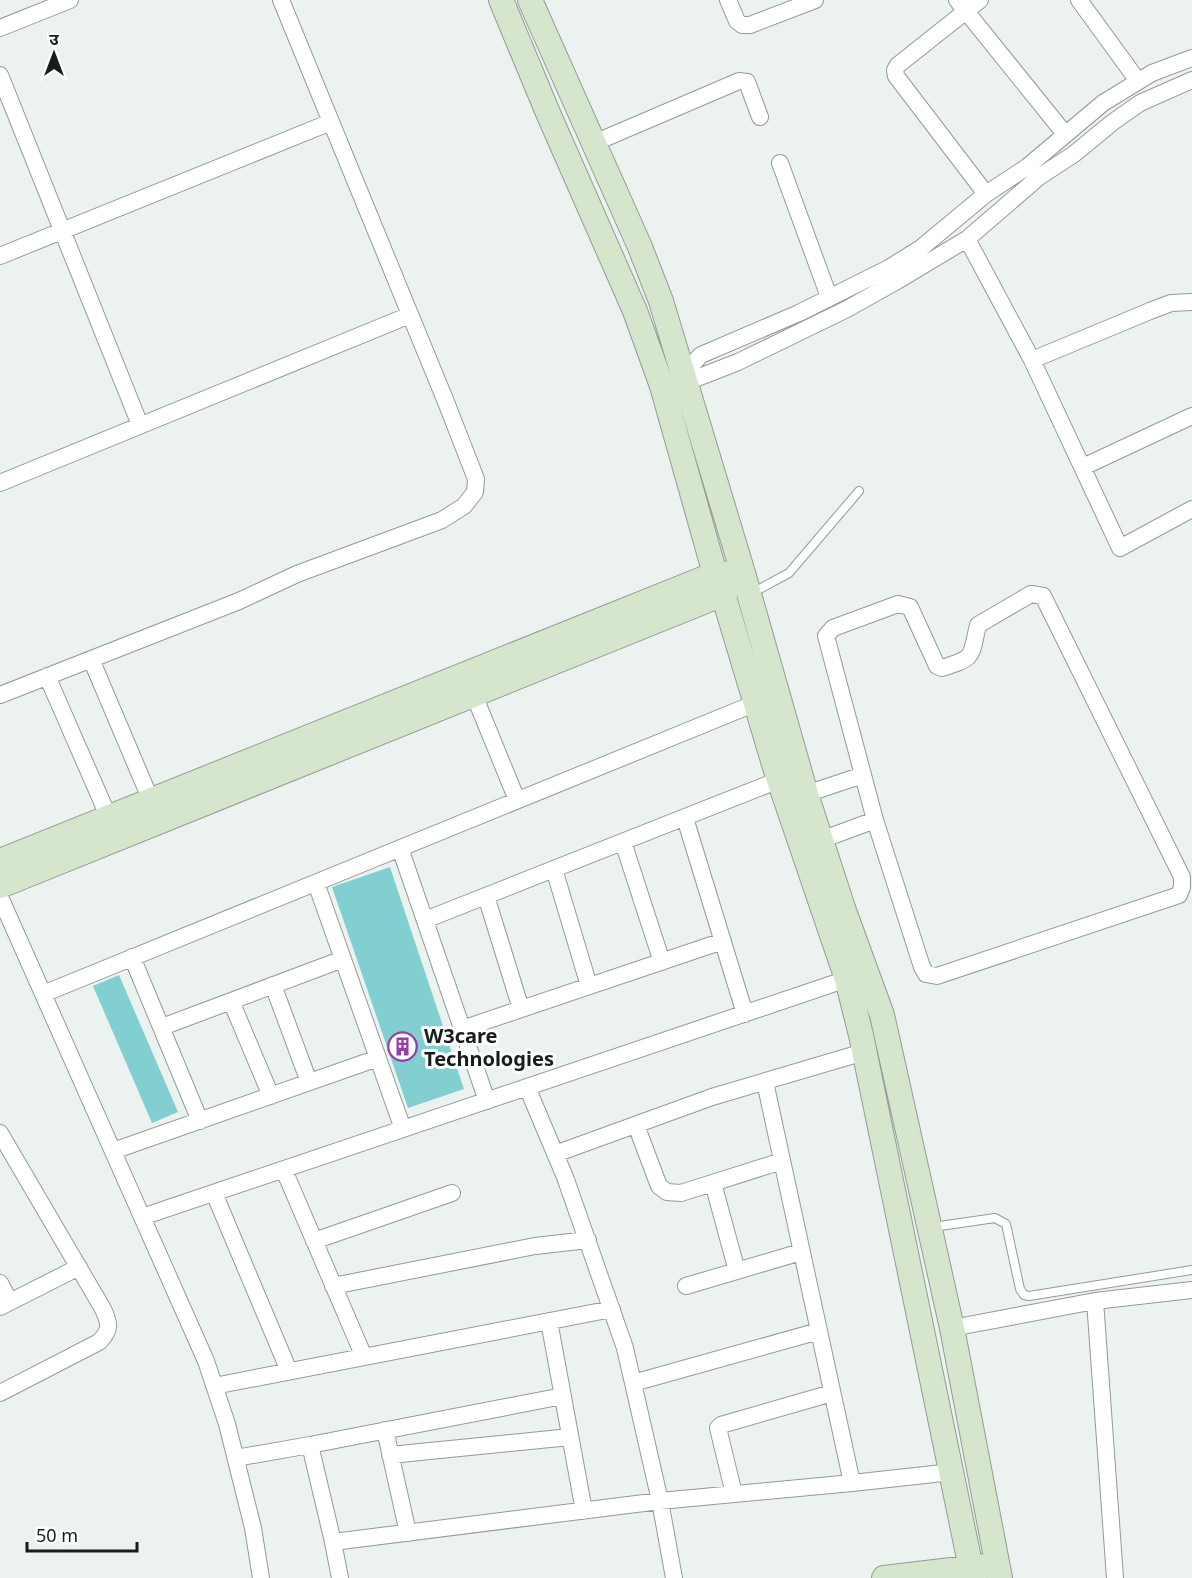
<svg xmlns="http://www.w3.org/2000/svg" width="1192" height="1578" font-family="'Noto Sans','Noto Sans Devanagari',sans-serif">
  <style>
    .building { fill: #82cfd2 }
    .lines { fill: none; stroke-linecap: round; stroke-linejoin: round }
    .lane-casing { stroke: #949a98; stroke-width: 10 }
    .street-casing { stroke: #949a98; stroke-width: 18 }
    .secondary-casing { stroke: #949a98; stroke-width: 26 }
    .lane { stroke: #fff; stroke-width: 8 }
    .street { stroke: #fff; stroke-width: 16 }
    .secondary { stroke: #d5e6cd; stroke-width: 24 }
    .labels { text-anchor: middle; stroke-width: 6; stroke-linejoin: round; paint-order: stroke }
    .poi-label { font-size: 20px; font-weight: bold; fill: #1a1c1b; stroke: #fbfffd; text-anchor: start }
  </style>
  <rect width="100%" height="100%" fill="#ebf2ef"/>
  <path class="building" d="M 390,867 L 464,1089 L 408,1108 L 332,887 Z
    M 119,975 L 178,1112 L 152,1123 L 93,986 Z"/>
  <g class="lines">
    <defs>
      <path id="lane" d="M 752,593 L 789,573 L 859,491
        M 933,1227 L 995,1218 L 1006,1224 L 1020,1289 L 1024,1295 L 1029,1296 L 1192,1270"/>
      <path id="street" d="M 728,0 L 737,21 L 742,25 L 750,25 L 815,0
        M 957,0 L 1065,134
        M 980,0 L 898,65 L 895,70 L 896,76 L 986,194
        M 1079,0 L 1138,81
        M 0,28 L 70,0
        M 0,75 L 140,425
        M 594,143 L 739,81 L 747,82 L 760,117
        M 780,163 L 829,297
        M 967,239 L 1032,360 L 1120,548 L 1192,509
        M 0,256 L 331,122
        M 1032,360 L 1150,311 L 1171,303 L 1192,302
        M 683,374 L 697,378 L 738,362 L 847,309 L 897,281 L 967,239 L 1039,177 L 1074,154 L 1113,122 L 1140,103 L 1192,80
        M 676,378 L 683,374 L 701,355 L 799,313 L 889,268 L 921,248 L 986,194 L 1027,167 L 1103,103 L 1152,73 L 1192,58
        M 1083,467 L 1192,416
        M 0,483 L 410,315
        M 91,659 L 155,810
        M 47,676 L 113,827
        M 0,695 L 239,601 L 297,574 L 442,520 L 464,506 L 475,492 L 476,479 L 446,402 L 281,0
        M 474,695 L 517,800
        M 806,794 L 863,775
        M 685,818 L 745,1014
        M 821,840 L 875,820 L 922,967 L 926,974 L 937,976 L 1179,895 L 1182,887 L 1182,877 L 1043,596 L 1031,594 L 978,625 C 970,658 976,657 942,668 L 937,666 L 910,607 L 898,604 L 833,628 L 826,636 L 875,820
        M 623,842 L 662,962
        M 400,848 L 487,1101
        M 554,869 L 589,986
        M 316,883 L 403,1129
        M 486,896 L 521,1009
        M 0,897 L 206,1361 L 227,1424 L 253,1528 L 261,1578
        M 425,920 L 779,780
        M 132,957 L 200,1121
        M 273,985 L 309,1082
        M 43,994 L 756,703
        M 231,1001 L 271,1096
        M 162,1027 L 343,959
        M 462,1029 L 723,941
        M 527,1087 L 565,1177 L 625,1348 L 660,1501 L 674,1578
        M 636,1125 L 659,1186 L 667,1192 L 681,1193 L 782,1161
        M 0,1133 L 103,1309 C 110,1324 111,1330 99,1342 L 0,1393
        M 113,1151 L 378,1058
        M 555,1154 L 712,1097 L 864,1052
        M 284,1170 L 364,1357
        M 713,1183 L 737,1271
        M 214,1193 L 289,1371
        M 142,1217 L 847,979
        M 314,1241 L 452,1193
        M 0,1283 L 10,1302
        M 333,1286 L 535,1246 L 588,1240
        M 686,1286 L 801,1252
        M 1095,1301 L 1115,1578
        M 0,1307 L 79,1267
        M 549,1321 L 584,1511
        M 952,1328 L 1095,1301 L 1192,1290
        M 633,1383 L 819,1331
        M 214,1386 L 612,1309
        M 385,1430 L 408,1533
        M 310,1445 L 563,1396
        M 390,1455 L 570,1437
        M 236,1458 L 310,1445 L 333,1542 L 660,1501 L 852,1483 L 765,1082
        M 852,1483 L 952,1472
        M 734,1494 L 718,1428 L 721,1425 L 832,1393
        M 333,1542 L 340,1578"/>
      <path id="secondary" d="M 501,0 L 548,113 L 635,311 L 662,386 L 715,574 L 723,594 L 777,774 L 847,979 L 861,1035 L 973,1578
        M 530,0 L 640,247 L 661,301 L 743,573 L 806,794 L 843,908 L 882,1015 L 952,1328 L 1000,1578
        M 0,861 L 715,574 L 732,573
        M 0,886 L 723,594 L 733,583
        M 884,1578 L 985,1566"/>
    </defs>
    <use href="#lane" class="lane-casing"/>
    <use href="#street" class="street-casing"/>
    <use href="#secondary" class="secondary-casing"/>
    <use href="#lane" class="lane"/>
    <use href="#street" class="street"/>
    <use href="#secondary" class="secondary"/>
  </g>
  <defs>
    <symbol id="building-ring" viewBox="-11 -11 22 22"><circle r="9.5" fill="#fbfffd" stroke="#9a3da7" stroke-width="1.5"/><path d="M-4-6H4V6H1V3H-1V6H-4ZM-2.5-4.3h1.7v1.8h-1.7ZM.8-4.3h1.7v1.8H.8ZM-2.5-1h1.7V.8h-1.7ZM.8-1h1.7V.8H.8Z" fill="#9a3da7"/></symbol>
  </defs>
  <g fill-rule="evenodd">
    <use href="#building-ring" x="386" y="1030" width="33" height="33"/>
  </g>
  <g class="labels">
    <g class="poi-label">
      <text x="424" y="1043">W3care<tspan x="424" dy="23">Technologies</tspan></text>
    </g>
  </g>
  <g transform="translate(54 54)" stroke="#fbfffd" stroke-width="4.5" paint-order="stroke">
  <path d="M0-4.5L10 22L0 15L-10 22Z" fill="#1a1c1b"/>
  <text y="-9" font-size="16" font-weight="bold" text-anchor="middle" fill="#1a1c1b">उ</text>
  </g>
  <path d="M27 1542v9h110v-9" fill="none" stroke="#1a1c1b" stroke-width="3"/>
  <text x="36" y="1542" font-size="18" fill="#1a1c1b" stroke="#fbfffd" stroke-width="4.5" paint-order="stroke">50 m</text>
</svg>
